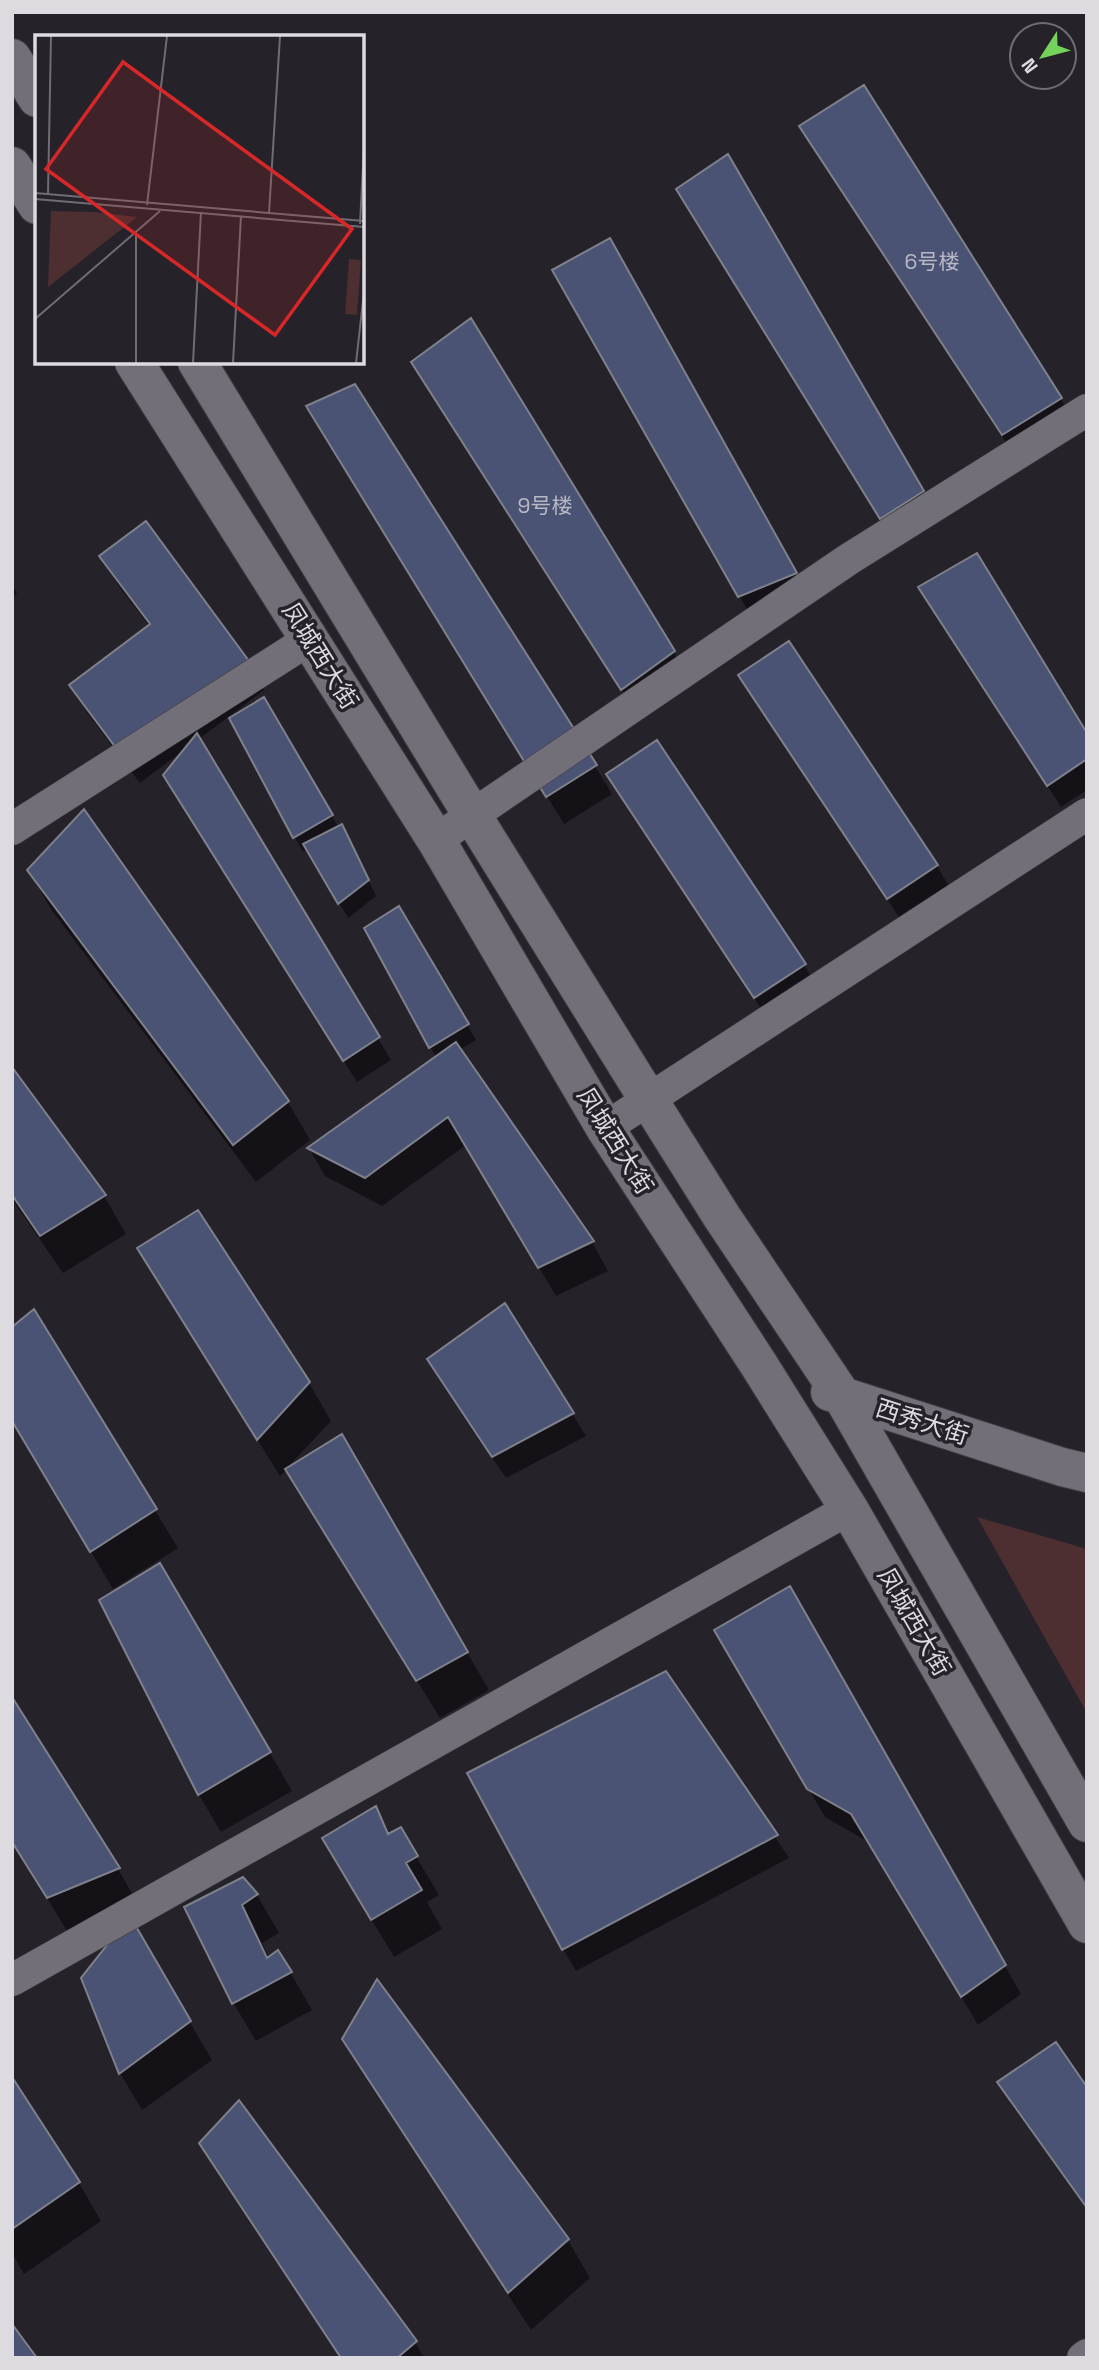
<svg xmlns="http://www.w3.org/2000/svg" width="1099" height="2370" font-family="'Space Grotesk','Noto Sans SC',sans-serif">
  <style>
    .green { fill: #4d2e31 }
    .shadow { fill: #0007 }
    .building { fill: #4b5374; stroke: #7e818b; stroke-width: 2 }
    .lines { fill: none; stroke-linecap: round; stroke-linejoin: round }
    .minor-casing { stroke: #403d43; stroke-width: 33 }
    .secondary-casing { stroke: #403d43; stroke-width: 40 }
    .minor { stroke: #736f78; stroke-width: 32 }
    .secondary { stroke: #736f78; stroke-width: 38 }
    .labels { text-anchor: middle; stroke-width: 7; stroke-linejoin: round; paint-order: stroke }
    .number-label { font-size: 21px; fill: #b8b9c5 }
    .street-label { font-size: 24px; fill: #dddbe0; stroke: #26222a }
    .inset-road { fill: none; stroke: #6f6c73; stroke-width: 2 }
    .view { fill: #d62828; fill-opacity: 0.15; stroke: #d62828; stroke-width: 3.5 }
    .inset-edge { fill: none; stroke: #dddbe0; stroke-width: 3.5 }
  </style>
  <rect width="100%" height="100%" fill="#26222a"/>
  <path class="green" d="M 977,1517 L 1087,1549 L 1087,1713 Z"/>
  <path class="shadow" d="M 818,155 L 1061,399 L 1077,427 L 1019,462 Z
    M 728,157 L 939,520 L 898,547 L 695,218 Z
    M 626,269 L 812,602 L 756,625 L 555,270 Z
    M 430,391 L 673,651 L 690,680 L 639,717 Z
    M 324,435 L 595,766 L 612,794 L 564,824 Z
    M 102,556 L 248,661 L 264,690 L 199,739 L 391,1060 L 357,1082 L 178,798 L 184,750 L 140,783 L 88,714 L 71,685 L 150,627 L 118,585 Z
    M 12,584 L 17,594 L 12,597 Z
    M 933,609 L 1087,736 L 1087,790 L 1061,807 Z
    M 740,676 L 937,866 L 950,888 L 901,920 Z
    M 263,699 L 339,828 L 350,842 L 376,896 L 348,918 L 308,849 L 303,852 L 231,719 Z
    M 608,775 L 804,965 L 817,987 L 768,1019 Z
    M 84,812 L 288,1102 L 310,1140 L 256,1182 L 51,909 L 29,871 Z
    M 398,908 L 476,1040 L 459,1050 L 592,1242 L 608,1271 L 556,1296 L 466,1145 L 382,1206 L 325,1176 L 309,1148 L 437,1058 L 430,1047 Z
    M 12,1070 L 104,1196 L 126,1234 L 63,1273 L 12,1199 Z
    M 161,1286 L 309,1383 L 331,1421 L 287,1468 L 341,1436 L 489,1690 L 440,1718 L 287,1469 L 280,1476 Z
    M 504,1305 L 586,1436 L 506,1478 L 442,1382 Z
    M 34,1312 L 178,1548 L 113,1589 L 12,1418 Z
    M 790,1588 L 1021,1994 L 978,2025 L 870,1843 L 825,1817 L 716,1631 Z
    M 102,1601 L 270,1753 L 292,1791 L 221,1832 L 199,1795 Z
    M 666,1673 L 789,1858 L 576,1971 L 563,1949 Z
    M 12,1701 L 118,1869 L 140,1907 L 70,1936 L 12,1840 Z
    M 375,1808 L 390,1835 L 400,1830 L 439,1895 L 427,1902 L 442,1929 L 394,1957 L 346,1877 Z
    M 242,1879 L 257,1895 L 279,1933 L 262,1943 L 269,1958 L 290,1972 L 312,2010 L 256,2041 L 234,2004 L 187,1908 Z
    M 129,1919 L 212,2060 L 142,2110 L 120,2073 Z
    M 344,2039 L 568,2240 L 590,2278 L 531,2330 L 366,2077 Z
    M 12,2081 L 79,2183 L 101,2221 L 24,2274 L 12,2253 Z
    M 1000,2083 L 1087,2090 L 1087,2209 L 1012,2105 Z
    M 239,2103 L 415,2342 L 424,2358 L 340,2358 L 223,2181 L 201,2143 Z"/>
  <path class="building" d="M 864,85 L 1062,398 L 1002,435 L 799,126 Z
    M 728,154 L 924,491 L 880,519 L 676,189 Z
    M 610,238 L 797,573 L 738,597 L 552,270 Z
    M 471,318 L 675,651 L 621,690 L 411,362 Z
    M 355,384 L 597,765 L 546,797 L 306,406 Z
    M 146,521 L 249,661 L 122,756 L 69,685 L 150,624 L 99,556 Z
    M 977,553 L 1087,733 L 1087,759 L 1047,786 L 918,587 Z
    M 789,641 L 938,865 L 887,899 L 738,675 Z
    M 264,697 L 333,815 L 293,838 L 229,718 Z
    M 197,733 L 380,1037 L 343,1061 L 163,775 Z
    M 657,740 L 806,964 L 754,998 L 606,774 Z
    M 84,809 L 289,1101 L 233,1145 L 27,870 Z
    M 342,824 L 369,880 L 338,904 L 303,844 Z
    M 399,906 L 469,1024 L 429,1048 L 364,928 Z
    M 456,1042 L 594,1241 L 538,1268 L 448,1117 L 365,1178 L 307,1148 Z
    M 12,1067 L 106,1195 L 40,1236 L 12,1195 Z
    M 198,1210 L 310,1382 L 257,1440 L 137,1248 Z
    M 505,1303 L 574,1413 L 492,1457 L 427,1359 Z
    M 34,1309 L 157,1509 L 90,1552 L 12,1421 L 12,1327 Z
    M 342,1434 L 468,1652 L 416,1681 L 285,1469 Z
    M 160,1563 L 271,1752 L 198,1795 L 99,1600 Z
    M 790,1586 L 1006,1965 L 961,1997 L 851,1814 L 807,1789 L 714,1630 Z
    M 666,1671 L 778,1835 L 562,1950 L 467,1773 Z
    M 12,1697 L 120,1868 L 47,1898 L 12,1842 Z
    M 376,1806 L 388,1834 L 401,1827 L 418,1856 L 406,1863 L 422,1890 L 371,1920 L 322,1838 Z
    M 243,1877 L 258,1894 L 242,1905 L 267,1958 L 278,1950 L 292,1972 L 232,2004 L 184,1907 Z
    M 130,1916 L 191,2021 L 119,2074 L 81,1978 Z
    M 377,1979 L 569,2239 L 508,2293 L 342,2039 Z
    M 1056,2042 L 1087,2087 L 1087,2208 L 997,2082 Z
    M 12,2077 L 80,2182 L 12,2229 Z
    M 239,2100 L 417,2341 L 397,2358 L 341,2358 L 199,2143 Z
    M 12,2324 L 37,2358 L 12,2358 Z"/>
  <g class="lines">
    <defs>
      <path id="minor" d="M 12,829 L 310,639
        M 436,840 L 849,559 L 1087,410
        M 605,1128 L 1087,814
        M 12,1980 L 849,1509
        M 1083,2358 L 1087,2355"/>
      <path id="secondary" d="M 12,58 L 37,98
        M 12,166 L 37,205
        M 134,362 L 436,840 L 605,1128 L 759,1365 L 849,1509 L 1087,1924
        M 197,362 L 472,815 L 648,1099 L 722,1217 L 842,1396 L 1087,1823
        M 830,1392 L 1062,1467 L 1087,1473"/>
    </defs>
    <use href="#minor" class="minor-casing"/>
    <use href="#secondary" class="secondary-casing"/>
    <use href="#minor" class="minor"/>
    <use href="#secondary" class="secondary"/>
  </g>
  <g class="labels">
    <g class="number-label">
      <text x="932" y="269">6号楼</text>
      <text x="545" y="513">9号楼</text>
    </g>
    <g class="street-label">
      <text transform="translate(320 656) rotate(58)" y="8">凤城西大街</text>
      <text transform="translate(615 1141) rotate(58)" y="8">凤城西大街</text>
      <text transform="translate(922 1422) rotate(18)" y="8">西秀大街</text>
      <text transform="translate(914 1622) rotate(60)" y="8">凤城西大街</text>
    </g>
  </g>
  <g transform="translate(35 35)">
    <rect width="329" height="329" fill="#26222a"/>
    <path d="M 16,176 L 60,177 L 102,182 L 13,252 ZM 314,224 L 326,225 L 322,280 L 310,279 Z" fill="#4d2e31"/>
    <path class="inset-road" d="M 0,158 L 329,186M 13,159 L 16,1M 0,164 L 329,192M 112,170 L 132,1M 234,178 L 245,1M 325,189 L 329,111M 101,198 L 101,328M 0,284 L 125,176M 158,328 L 166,177M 198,328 L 206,181M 321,328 L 329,257"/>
    <path class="view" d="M 88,27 L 317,194 L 240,300 L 11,134 Z"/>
    <rect width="329" height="329" class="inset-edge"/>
  </g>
  <rect width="1099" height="2370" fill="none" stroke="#dddbe0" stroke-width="28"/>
  <g transform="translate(1043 56) rotate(234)"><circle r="33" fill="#26222a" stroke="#6f6c73" stroke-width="2"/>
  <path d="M0-5L12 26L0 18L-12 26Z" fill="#74d25b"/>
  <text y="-10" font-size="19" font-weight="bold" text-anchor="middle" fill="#dddbe0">N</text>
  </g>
</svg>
